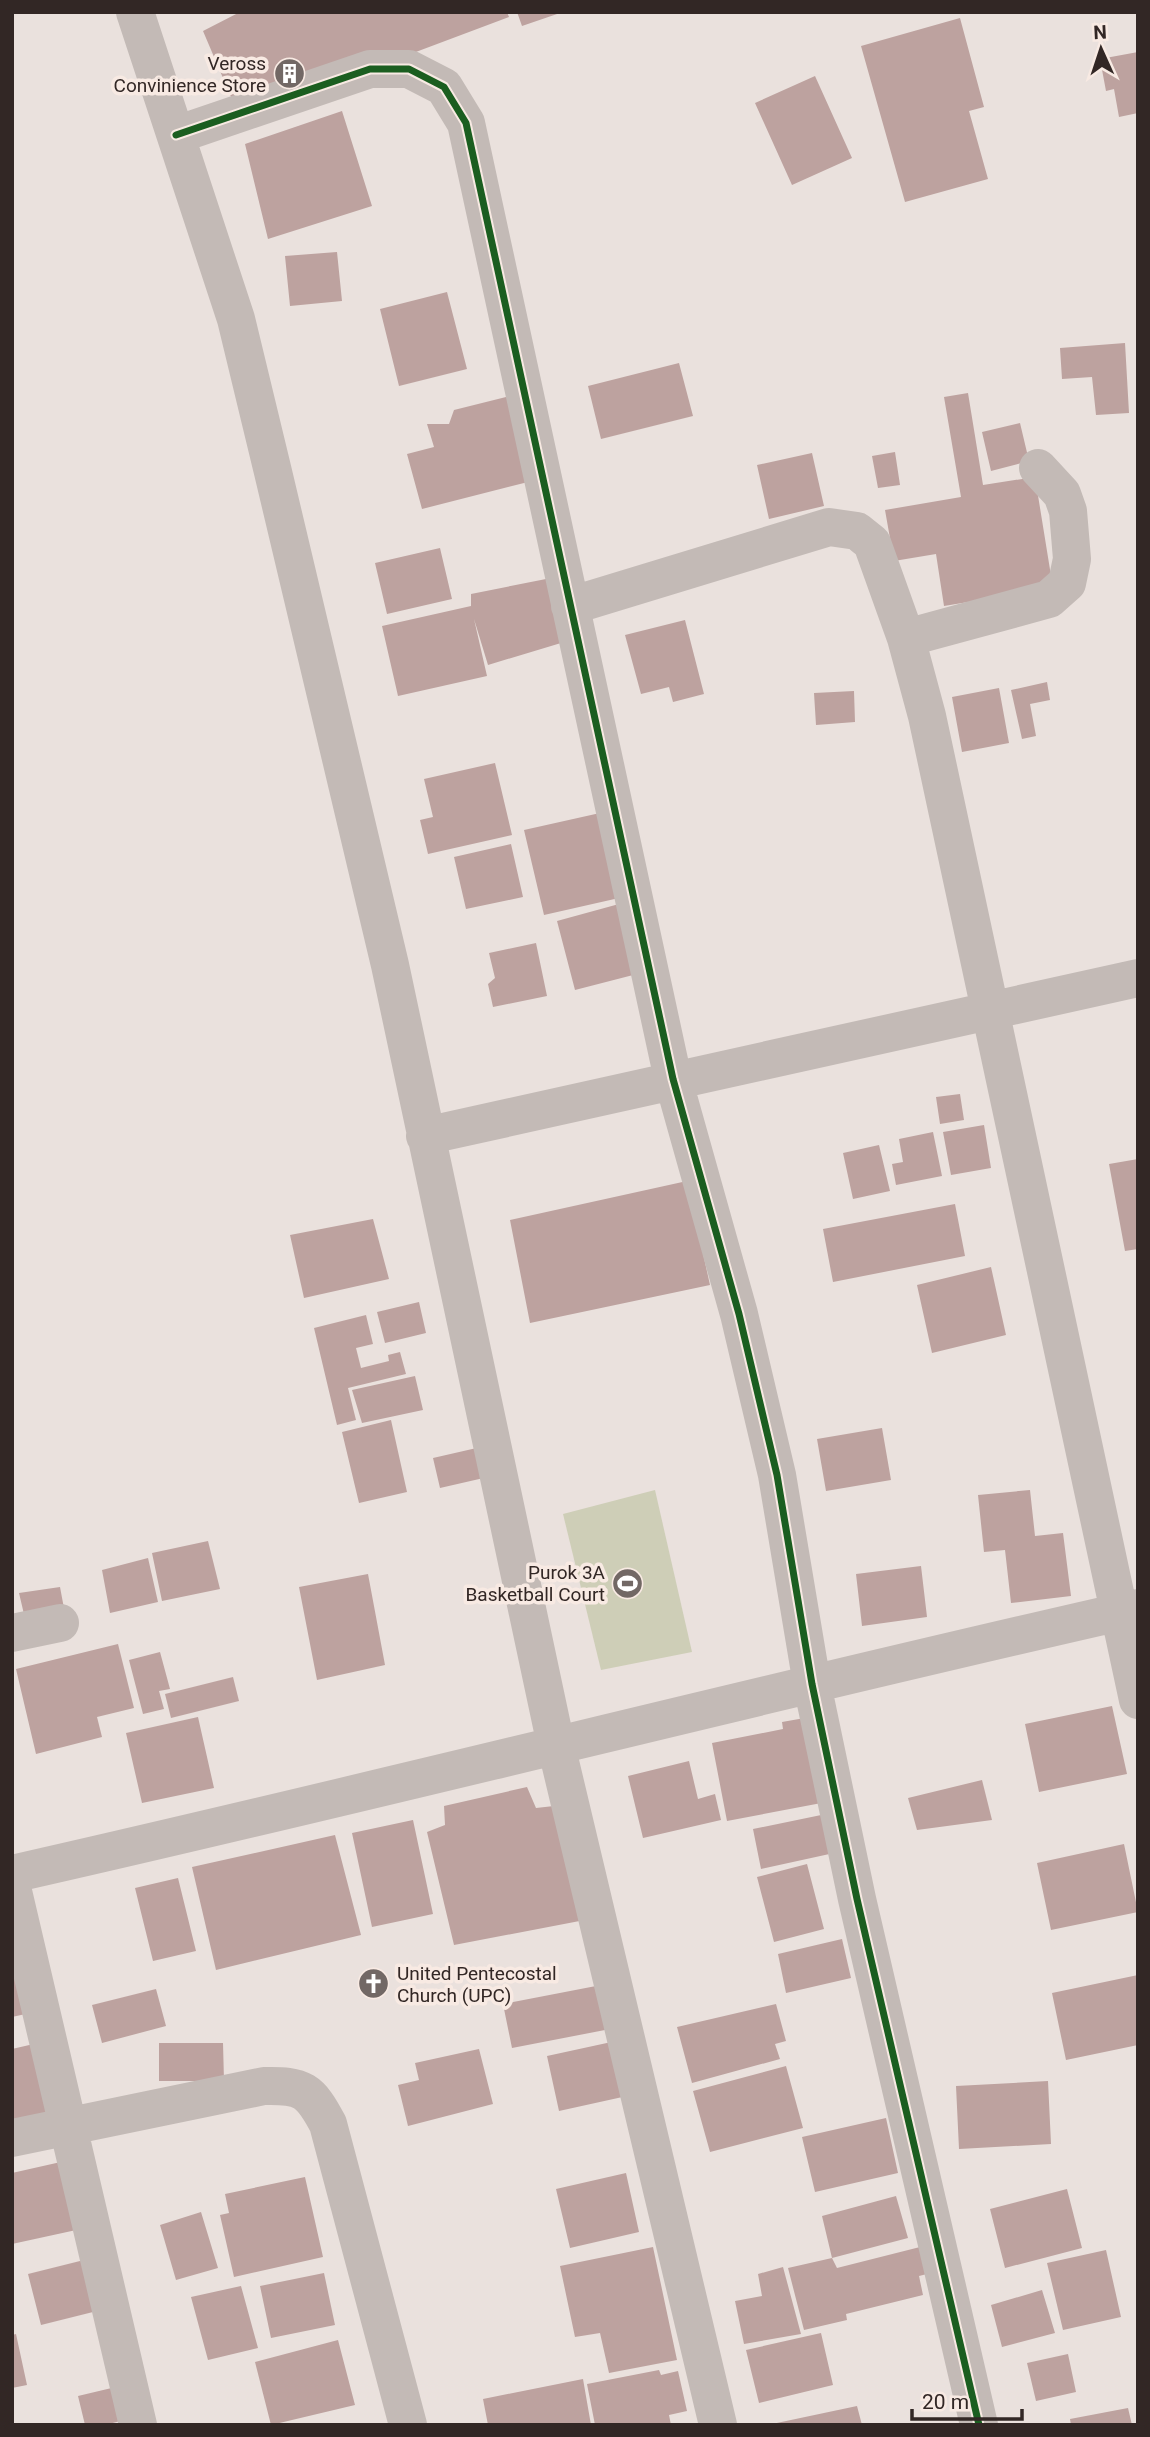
<svg xmlns="http://www.w3.org/2000/svg" width="1150" height="2437" font-family="Roboto,sans-serif">
  <style>
    .green { fill: #ceceb7 }
    .building { fill: #bda29f }
    .lines { fill: none; stroke-linecap: round; stroke-linejoin: round }
    .minor { stroke: #c3bab6; stroke-width: 38 }
    .cycleway-casing { stroke: #f8eae3; stroke-width: 11 }
    .cycleway { stroke: #1b5e20; stroke-width: 7 }
    .labels { text-anchor: middle; stroke-width: 7; stroke-linejoin: round; paint-order: stroke }
    .poi-label { font-size: 19px; fill: #322725; stroke: #f8eae3; text-anchor: end }
  </style>
  <rect width="100%" height="100%" fill="#eae1dd"/>
  <path class="green" d="M 655,1490 L 692,1652 L 601,1670 L 563,1514 Z"/>
  <path class="building" d="M 240,12 L 507,12 L 509,17 L 240,118 L 203,31 Z
    M 517,12 L 560,12 L 560,13 L 522,26 Z
    M 960,18 L 984,107 L 969,111 L 988,179 L 905,202 L 861,46 Z
    M 1138,52 L 1138,113 L 1119,117 L 1114,89 L 1106,91 L 1100,59 Z
    M 815,76 L 852,158 L 792,185 L 755,103 Z
    M 342,111 L 372,206 L 268,239 L 245,144 Z
    M 337,252 L 342,301 L 290,306 L 285,256 Z
    M 447,292 L 467,369 L 399,386 L 380,309 Z
    M 1125,343 L 1129,413 L 1096,415 L 1092,377 L 1062,379 L 1060,348 Z
    M 679,363 L 693,416 L 601,439 L 588,386 Z
    M 968,393 L 983,485 L 1035,477 L 1053,588 L 944,606 L 936,554 L 894,561 L 885,510 L 961,497 L 944,397 Z
    M 514,395 L 536,480 L 422,509 L 407,454 L 434,447 L 427,424 L 449,424 L 454,410 Z
    M 1020,423 L 1029,461 L 991,471 L 982,432 Z
    M 895,452 L 900,485 L 878,488 L 872,456 Z
    M 812,453 L 824,506 L 769,519 L 757,465 Z
    M 440,548 L 452,599 L 387,614 L 375,563 Z
    M 546,579 L 561,643 L 488,665 L 474,619 L 487,676 L 398,696 L 382,626 L 471,606 L 471,594 Z
    M 685,620 L 704,694 L 673,702 L 669,687 L 641,694 L 625,635 Z
    M 1047,682 L 1050,700 L 1030,704 L 1036,736 L 1022,739 L 1011,690 Z
    M 999,688 L 1009,743 L 962,752 L 952,697 Z
    M 854,691 L 855,722 L 816,725 L 814,693 Z
    M 495,763 L 512,835 L 428,854 L 420,820 L 433,817 L 424,779 Z
    M 600,813 L 619,898 L 544,915 L 524,830 Z
    M 511,844 L 523,897 L 466,909 L 454,857 Z
    M 619,904 L 637,974 L 575,990 L 557,921 Z
    M 536,943 L 547,996 L 493,1007 L 488,984 L 495,978 L 489,953 Z
    M 960,1094 L 964,1120 L 940,1124 L 936,1097 Z
    M 984,1125 L 991,1168 L 951,1175 L 943,1132 Z
    M 933,1132 L 942,1176 L 896,1185 L 892,1164 L 903,1162 L 899,1139 Z
    M 879,1145 L 890,1191 L 853,1199 L 843,1153 Z
    M 1138,1159 L 1138,1249 L 1125,1251 L 1109,1164 Z
    M 687,1181 L 710,1285 L 530,1323 L 510,1220 Z
    M 955,1204 L 965,1256 L 833,1282 L 823,1229 Z
    M 373,1219 L 389,1279 L 304,1298 L 290,1235 Z
    M 991,1267 L 1006,1335 L 932,1353 L 917,1285 Z
    M 419,1302 L 426,1333 L 385,1343 L 377,1312 Z
    M 366,1315 L 373,1344 L 356,1348 L 361,1368 L 389,1361 L 388,1355 L 400,1352 L 406,1374 L 348,1388 L 356,1420 L 337,1425 L 314,1328 Z
    M 415,1376 L 423,1410 L 362,1423 L 352,1390 Z
    M 391,1420 L 407,1492 L 359,1503 L 342,1432 Z
    M 882,1428 L 891,1480 L 826,1491 L 817,1439 Z
    M 481,1447 L 488,1477 L 440,1488 L 433,1458 Z
    M 1030,1490 L 1035,1536 L 1063,1533 L 1071,1596 L 1011,1603 L 1005,1550 L 984,1552 L 978,1495 Z
    M 208,1541 L 220,1589 L 162,1601 L 152,1553 Z
    M 148,1558 L 158,1602 L 110,1613 L 102,1570 Z
    M 921,1566 L 927,1617 L 862,1626 L 856,1574 Z
    M 368,1574 L 385,1665 L 317,1680 L 299,1587 Z
    M 60,1587 L 66,1619 L 27,1627 L 19,1593 Z
    M 118,1644 L 134,1708 L 97,1717 L 102,1737 L 36,1754 L 16,1669 Z
    M 160,1652 L 170,1689 L 159,1691 L 164,1709 L 143,1714 L 129,1660 Z
    M 233,1677 L 239,1701 L 171,1718 L 165,1694 Z
    M 1112,1706 L 1127,1774 L 1039,1792 L 1025,1724 Z
    M 816,1716 L 832,1801 L 727,1821 L 712,1743 L 783,1729 L 782,1722 Z
    M 198,1717 L 214,1788 L 142,1803 L 126,1733 Z
    M 689,1761 L 698,1799 L 715,1794 L 721,1820 L 643,1838 L 628,1776 Z
    M 982,1780 L 992,1820 L 917,1830 L 908,1798 Z
    M 527,1787 L 536,1808 L 563,1805 L 590,1919 L 454,1945 L 427,1832 L 445,1825 L 444,1806 Z
    M 826,1814 L 834,1853 L 761,1869 L 753,1829 Z
    M 413,1820 L 433,1914 L 372,1927 L 352,1833 Z
    M 335,1835 L 361,1935 L 216,1970 L 192,1867 Z
    M 1124,1844 L 1138,1912 L 1051,1930 L 1037,1863 Z
    M 807,1864 L 824,1929 L 774,1942 L 757,1877 Z
    M 178,1878 L 196,1951 L 153,1961 L 135,1888 Z
    M 842,1939 L 851,1978 L 786,1993 L 778,1954 Z
    M 12,1968 L 39,2011 L 12,2017 Z
    M 1138,1975 L 1138,2045 L 1066,2060 L 1052,1993 Z
    M 596,1986 L 605,2030 L 512,2048 L 503,2004 Z
    M 156,1989 L 166,2026 L 102,2043 L 92,2005 Z
    M 776,2004 L 786,2041 L 775,2044 L 780,2059 L 692,2083 L 677,2027 Z
    M 616,2041 L 627,2096 L 559,2111 L 547,2056 Z
    M 38,2043 L 58,2113 L 12,2122 L 12,2049 Z
    M 159,2043 L 223,2043 L 224,2081 L 159,2081 Z
    M 479,2049 L 493,2104 L 408,2126 L 398,2085 L 419,2080 L 415,2063 Z
    M 786,2066 L 803,2128 L 710,2152 L 693,2091 Z
    M 1048,2081 L 1051,2144 L 959,2149 L 956,2086 Z
    M 886,2118 L 898,2173 L 815,2192 L 802,2137 Z
    M 74,2159 L 90,2227 L 12,2244 L 12,2173 Z
    M 626,2173 L 639,2232 L 570,2248 L 556,2189 Z
    M 305,2177 L 323,2257 L 234,2277 L 220,2215 L 229,2213 L 225,2194 Z
    M 1067,2189 L 1082,2248 L 1005,2268 L 990,2209 Z
    M 896,2196 L 908,2238 L 832,2258 L 822,2216 Z
    M 201,2212 L 218,2268 L 176,2280 L 160,2225 Z
    M 924,2246 L 931,2273 L 919,2276 L 923,2295 L 846,2314 L 847,2320 L 804,2330 L 788,2268 L 832,2258 L 837,2268 Z
    M 653,2247 L 677,2360 L 609,2373 L 600,2333 L 575,2337 L 560,2266 Z
    M 1106,2250 L 1121,2317 L 1063,2330 L 1047,2263 Z
    M 92,2258 L 105,2309 L 41,2325 L 28,2274 Z
    M 783,2267 L 801,2334 L 744,2344 L 735,2301 L 762,2296 L 758,2274 Z
    M 324,2273 L 335,2325 L 271,2338 L 260,2286 Z
    M 241,2286 L 258,2348 L 208,2360 L 191,2297 Z
    M 1042,2290 L 1055,2333 L 1002,2347 L 991,2305 Z
    M 821,2333 L 833,2385 L 759,2403 L 746,2350 Z
    M 16,2334 L 27,2385 L 12,2388 L 12,2335 Z
    M 338,2340 L 355,2405 L 271,2425 L 255,2362 Z
    M 1068,2354 L 1076,2392 L 1036,2401 L 1027,2363 Z
    M 659,2370 L 661,2375 L 678,2371 L 687,2411 L 669,2415 L 671,2425 L 595,2425 L 587,2384 Z
    M 583,2379 L 591,2425 L 488,2425 L 483,2399 Z
    M 120,2386 L 128,2419 L 105,2425 L 85,2425 L 78,2396 Z
    M 857,2406 L 862,2425 L 772,2425 L 772,2424 Z
    M 1128,2408 L 1132,2425 L 1071,2425 L 1070,2419 Z"/>
  <g class="lines">
    <path class="minor" d="M 135,12 L 236,319 L 273,472 L 390,965 L 556,1745 L 718,2425
      M 176,135 L 370,69 L 409,69 L 444,87 L 466,123 L 673,1079 L 739,1314 L 777,1475 L 812,1684 L 857,1899 L 979,2425
      M 570,606 L 829,527 L 857,531 L 872,543 L 906,638 L 927,716 L 1138,1700
      M 906,638 L 1049,599 L 1067,583 L 1072,559 L 1068,511 L 1062,494 L 1038,468
      M 425,1136 L 1138,978
      M 12,1633 L 60,1623
      M 12,1874 C 388,1789 762,1693 1138,1608
      M 12,1887 L 138,2425
      M 12,2138 L 264,2086 C 303,2085 310,2090 328,2124 L 408,2425"/>
    <defs>
      <path id="cycleway" d="M 176,135 L 370,69 L 409,69 L 444,87 L 466,123 L 673,1079 L 739,1314 L 777,1475 L 812,1684 L 857,1899 L 979,2425"/>
    </defs>
    <use href="#cycleway" class="cycleway-casing"/>
    <use href="#cycleway" class="cycleway"/>
  </g>
  <defs>
    <symbol id="building-disc" viewBox="-11 -11 22 22"><circle r="9.5" fill="#726865" stroke="#f8eae3"/><path d="M-4-6H4V6H1V3H-1V6H-4ZM-2.5-4.3h1.7v1.8h-1.7ZM.8-4.3h1.7v1.8H.8ZM-2.5-1h1.7V.8h-1.7ZM.8-1h1.7V.8H.8Z" fill="#fff"/></symbol>
    <symbol id="stadium-disc" viewBox="-11 -11 22 22"><circle r="9.5" fill="#726865" stroke="#f8eae3"/><path d="M0-5a6.5 5 0 1 0 0 10a6.5 5 0 1 0 0-10ZM-3.5-1.8h7v3.6h-7Z" fill="#fff"/></symbol>
    <symbol id="church-disc" viewBox="-11 -11 22 22"><circle r="9.5" fill="#726865" stroke="#f8eae3"/><path d="M-1.2-6h2.4v3.5h3.3v2.4h-3.3V6h-2.4V-.1h-3.3v-2.4h3.3Z" fill="#fff"/></symbol>
  </defs>
  <g fill-rule="evenodd">
    <use href="#building-disc" x="272" y="56" width="35" height="35"/>
    <use href="#stadium-disc" x="610" y="1566" width="35" height="35"/>
    <use href="#church-disc" x="356" y="1966" width="35" height="35"/>
  </g>
  <g class="labels">
    <g class="poi-label">
      <text x="266" y="70">Veross<tspan x="266" dy="22">Convinience Store</tspan></text>
      <text x="605" y="1579">Purok 3A<tspan x="605" dy="22">Basketball Court</tspan></text>
      <text x="397" y="1980" text-anchor="start">United Pentecostal<tspan x="397" dy="22">Church (UPC)</tspan></text>
    </g>
  </g>
  <rect width="1150" height="2437" fill="none" stroke="#322725" stroke-width="28"/>
  <g transform="translate(1101 49) rotate(357)" stroke="#f8eae3" stroke-width="5" paint-order="stroke">
  <path d="M0-5L12 26L0 18L-12 26Z" fill="#322725"/>
  <text y="-10" font-size="19" font-weight="bold" text-anchor="middle" fill="#322725">N</text>
  </g>
  <path d="M912 2409v10h110v-10" fill="none" stroke="#322725" stroke-width="3.5"/>
  <text x="922" y="2409" font-size="21" fill="#322725" stroke="#f8eae3" stroke-width="5" paint-order="stroke">20 m</text>
</svg>
